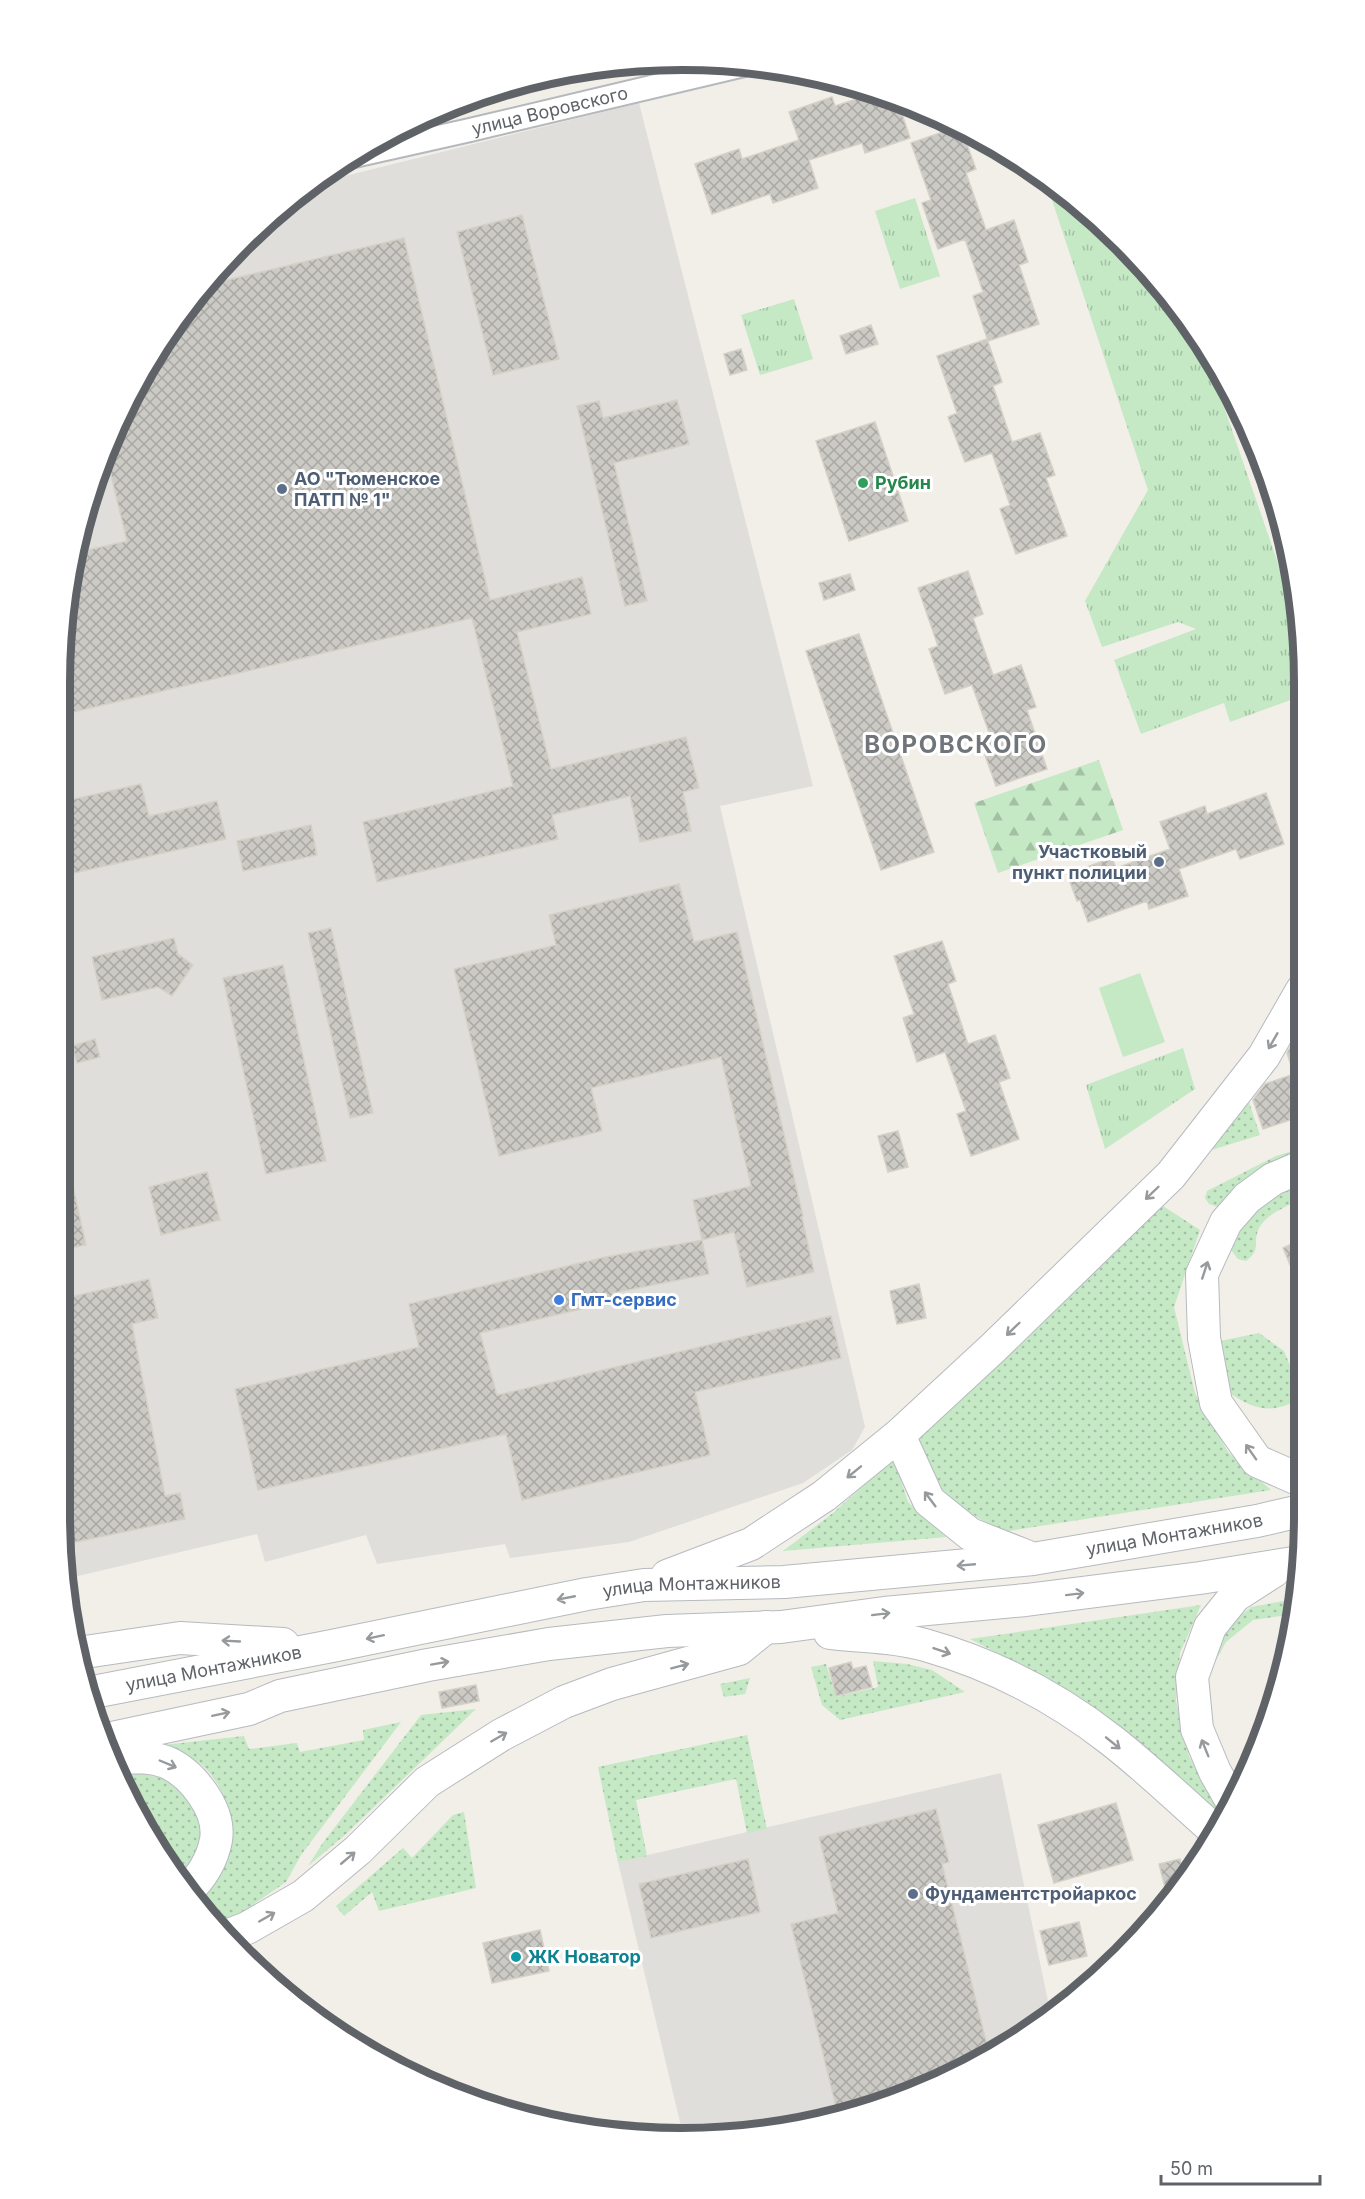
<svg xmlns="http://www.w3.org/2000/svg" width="1365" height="2199" font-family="Inter,sans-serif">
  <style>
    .industrial { fill: #e0deda }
    .grass { fill: url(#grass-dots) }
    .forest { fill: url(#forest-firs) }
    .park { fill: url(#park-tufts) }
    .pitch { fill: #c5e8c5 }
    .building { fill: url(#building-cross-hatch); stroke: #d6d1c6; stroke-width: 1.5 }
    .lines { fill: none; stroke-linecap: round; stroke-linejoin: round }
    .street-casing { stroke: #b5b8bc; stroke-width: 26 }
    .secondary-casing { stroke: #b6babf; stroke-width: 34 }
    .street { stroke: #fff; stroke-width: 22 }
    .secondary { stroke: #fff; stroke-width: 32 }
    .oneway { stroke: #979a9d }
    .leisure-dot { fill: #2e9e5b; stroke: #fff; stroke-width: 2 }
    .service-dot { fill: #5c6f8a; stroke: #fff; stroke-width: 2 }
    .shop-dot { fill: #3f7fe0; stroke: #fff; stroke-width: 2 }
    .culture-dot { fill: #0f9aa8; stroke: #fff; stroke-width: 2 }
    .labels { text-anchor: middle; stroke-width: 6; stroke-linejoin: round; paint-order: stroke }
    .street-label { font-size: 18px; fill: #5f6368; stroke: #fff }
    .service-label { font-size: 18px; font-weight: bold; fill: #4e5e75; stroke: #fff; text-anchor: start }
    .leisure-label { font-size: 18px; font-weight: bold; fill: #27864d; stroke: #fff; text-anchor: start }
    .shop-label { font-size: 18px; font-weight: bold; fill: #366cbe; stroke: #fff; text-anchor: start }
    .culture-label { font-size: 18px; font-weight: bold; fill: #0d838f; stroke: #fff; text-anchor: start }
    .district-label { font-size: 24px; font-weight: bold; letter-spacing: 1.5px; fill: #70757a; stroke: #fff }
    .rim { fill: none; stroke: #5f6368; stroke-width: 8 }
  </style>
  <defs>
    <pattern id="grass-dots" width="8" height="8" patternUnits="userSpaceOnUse" patternTransform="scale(1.5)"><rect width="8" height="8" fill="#c5e8c5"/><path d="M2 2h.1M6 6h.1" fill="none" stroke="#a3c0a4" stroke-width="1.8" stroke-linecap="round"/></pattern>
    <pattern id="forest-firs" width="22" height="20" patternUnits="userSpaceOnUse" patternTransform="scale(1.5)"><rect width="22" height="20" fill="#c5e8c5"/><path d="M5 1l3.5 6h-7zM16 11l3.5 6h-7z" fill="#a3c0a4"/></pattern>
    <pattern id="park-tufts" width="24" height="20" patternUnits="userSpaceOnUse" patternTransform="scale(1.5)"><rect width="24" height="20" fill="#c5e8c5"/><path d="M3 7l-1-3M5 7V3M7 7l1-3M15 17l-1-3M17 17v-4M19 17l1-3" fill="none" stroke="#a3c0a4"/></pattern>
    <pattern id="building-cross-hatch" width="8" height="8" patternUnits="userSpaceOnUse" patternTransform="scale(1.5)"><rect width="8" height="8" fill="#cccac5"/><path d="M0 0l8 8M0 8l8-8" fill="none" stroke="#a9a8a4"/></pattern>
  </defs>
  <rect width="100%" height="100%" fill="#f1efe8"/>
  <path class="industrial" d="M 639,103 L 813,786 L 720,806 L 865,1427 L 852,1450 L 803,1483 L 629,1542 L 510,1558 L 505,1544 L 377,1564 L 366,1535 L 265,1562 L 257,1534 L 65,1579 L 65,602 L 107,445 L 188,304 L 272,215 L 317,183 Z
    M 1001,1773 L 1051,2016 L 1029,2034 L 882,2106 L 764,2134 L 684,2139 L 618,1862 Z"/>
  <path class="grass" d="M 1247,1096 L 1260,1135 L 1202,1153 Z
    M 1302,1148 L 1302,1153 L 1225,1203 L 1218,1207 L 1209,1204 L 1205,1198 L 1207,1191 L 1276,1156 Z
    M 1301,1178 L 1301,1199 C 1288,1206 1266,1214 1259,1228 C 1252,1243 1262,1249 1246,1261 L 1238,1259 L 1231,1250 L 1232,1238 L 1265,1199 Z
    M 1160,1204 L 1200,1230 L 1174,1307 L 1195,1393 L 1228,1452 L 1271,1490 L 1002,1532 L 947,1499 L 925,1464 L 918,1432 Z
    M 1259,1333 L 1284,1351 L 1301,1392 L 1301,1399 C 1269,1414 1258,1411 1229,1393 L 1220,1341 Z
    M 894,1458 L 908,1502 L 946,1537 L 783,1551 L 833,1513 Z
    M 1300,1598 L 1295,1614 L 1253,1620 L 1226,1642 L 1210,1671 L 1221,1632 L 1251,1607 Z
    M 1201,1605 L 1180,1653 L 1176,1701 L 1189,1756 L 1222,1817 L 1136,1743 L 1050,1680 L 970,1639 Z
    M 873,1661 L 907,1664 L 932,1670 L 965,1692 L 840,1720 L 822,1705 L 811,1667 L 826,1664 L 836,1697 L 878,1687 Z
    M 750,1678 L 745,1694 L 724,1697 L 720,1684 Z
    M 476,1709 L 345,1835 L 308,1866 L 322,1844 L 421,1715 Z
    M 401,1722 L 301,1855 L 286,1882 L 235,1917 L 217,1923 L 196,1902 C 208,1890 221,1878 227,1862 C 238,1832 228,1793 207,1770 C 195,1757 178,1751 163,1745 L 244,1736 L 249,1749 L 297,1743 L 300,1752 L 364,1740 L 363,1730 Z
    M 747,1735 L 767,1829 L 747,1833 L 736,1779 L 636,1800 L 647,1856 L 618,1862 L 598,1767 Z
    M 114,1767 L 154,1770 L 185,1788 L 201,1816 L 200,1850 L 184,1875 L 178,1878 L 124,1792 Z
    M 464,1812 L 476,1888 L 379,1911 L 372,1892 L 344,1916 L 336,1906 L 403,1848 L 412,1858 L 453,1815 Z"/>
  <path class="forest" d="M 1099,760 L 1123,830 L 998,873 L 974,803 Z"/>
  <path class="park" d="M 1045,179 L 1061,188 L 1151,272 L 1203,346 L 1303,636 L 1303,691 L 1299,697 L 1230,722 L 1224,703 L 1141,734 L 1114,660 L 1196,629 L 1178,622 L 1102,647 L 1085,601 L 1148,490 Z
    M 915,198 L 940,276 L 900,289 L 875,211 Z
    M 794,299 L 813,359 L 760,375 L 741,315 Z
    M 1183,1048 L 1195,1089 L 1105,1149 L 1086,1085 Z"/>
  <path class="pitch" d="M 1140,973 L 1165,1042 L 1123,1057 L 1099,988 Z"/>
  <path class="building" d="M 875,93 L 898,102 L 910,138 L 865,153 L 862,143 L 809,160 L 818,188 L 773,203 L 770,194 L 712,214 L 695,164 L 739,149 L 742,159 L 799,140 L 789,112 L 832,97 L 835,106 Z
    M 960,126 L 976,169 L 966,173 L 986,230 L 1014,220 L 1028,262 L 1019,265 L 1039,324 L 988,341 L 973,296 L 983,292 L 965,239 L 938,249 L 922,203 L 931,200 L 911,143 Z
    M 522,215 L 559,359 L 493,375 L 457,232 Z
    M 404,238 L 490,600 L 582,577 L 591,614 L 517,632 L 551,769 L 686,737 L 699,788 L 683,792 L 691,831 L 640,842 L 630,796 L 552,815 L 558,839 L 377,882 L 363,822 L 513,786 L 472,618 L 65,714 L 65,602 L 79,552 L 127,541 L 105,451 L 107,445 L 188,304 L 206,285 Z
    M 871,325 L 878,344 L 846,354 L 840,336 Z
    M 987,339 L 1002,382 L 993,386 L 1012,442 L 1040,433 L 1055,475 L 1046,478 L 1067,536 L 1016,554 L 1000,509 L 1010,505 L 992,453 L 965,462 L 948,417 L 957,413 L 937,356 Z
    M 741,349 L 747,370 L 730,375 L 724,354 Z
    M 677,400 L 689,444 L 614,463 L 647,601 L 625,606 L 577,406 L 599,401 L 603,418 Z
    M 875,422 L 908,521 L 849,541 L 816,441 Z
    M 968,571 L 983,614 L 973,618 L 993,675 L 1021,665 L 1036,707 L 1027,710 L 1047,769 L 996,786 L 980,741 L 991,738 L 972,685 L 945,694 L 929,649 L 938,646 L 918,588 Z
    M 850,574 L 855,590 L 824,600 L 819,583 Z
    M 859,634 L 934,852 L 881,870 L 806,651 Z
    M 141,784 L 149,816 L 217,801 L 226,839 L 65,875 L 65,801 Z
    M 1266,793 L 1284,844 L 1240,859 L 1236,849 L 1179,869 L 1188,896 L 1149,909 L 1147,901 L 1088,922 L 1080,900 L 1077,901 L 1067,874 L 1112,858 L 1116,868 L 1170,849 L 1160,822 L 1205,806 L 1207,814 Z
    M 311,825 L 317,855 L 243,871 L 237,841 Z
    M 679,884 L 694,942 L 737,932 L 803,1216 L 802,1217 L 814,1272 L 747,1287 L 734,1232 L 702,1240 L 693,1200 L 751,1186 L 721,1057 L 591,1088 L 602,1131 L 499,1156 L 454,969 L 556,945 L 549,915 Z
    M 331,928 L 373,1113 L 350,1118 L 308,933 Z
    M 174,938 L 178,954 L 193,965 L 172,996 L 158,987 L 102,1000 L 92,957 Z
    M 942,941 L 956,981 L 948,984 L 968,1044 L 995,1035 L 1010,1078 L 999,1082 L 1019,1139 L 971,1156 L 957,1114 L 966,1111 L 945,1052 L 917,1062 L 903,1018 L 914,1014 L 894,956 Z
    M 283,965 L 326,1161 L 266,1174 L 223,978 Z
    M 1302,1031 L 1302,1116 L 1263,1129 L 1253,1100 L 1265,1084 L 1294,1074 L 1287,1053 L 1298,1033 Z
    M 95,1039 L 100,1057 L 77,1063 L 72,1046 Z
    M 898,1131 L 908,1167 L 888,1172 L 878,1136 Z
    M 207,1172 L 220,1220 L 161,1235 L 149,1187 Z
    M 72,1182 L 86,1245 L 65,1249 L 65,1183 Z
    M 702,1240 L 709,1274 L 613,1293 L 615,1301 L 480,1333 L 497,1395 L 831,1316 L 841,1358 L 695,1392 L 710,1455 L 522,1500 L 506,1434 L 258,1490 L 235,1389 L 419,1347 L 409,1304 L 605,1257 Z
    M 1301,1240 L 1301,1291 L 1283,1248 Z
    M 149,1279 L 158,1318 L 132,1324 L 165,1496 L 180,1493 L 185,1519 L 71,1543 L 65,1516 L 65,1298 Z
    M 919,1284 L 926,1318 L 897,1324 L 890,1291 Z
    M 851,1662 L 853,1669 L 866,1666 L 872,1687 L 836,1696 L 829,1668 Z
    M 476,1685 L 479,1701 L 442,1708 L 439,1692 Z
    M 1116,1803 L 1133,1860 L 1054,1883 L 1038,1825 Z
    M 936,1809 L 949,1862 L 942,1864 L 989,2053 L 892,2101 L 838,2115 L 791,1924 L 838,1913 L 819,1837 Z
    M 748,1859 L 760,1912 L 651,1938 L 639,1884 Z
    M 1180,1859 L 1185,1880 L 1169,1903 L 1159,1864 Z
    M 1079,1922 L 1087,1956 L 1049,1965 L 1040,1931 Z
    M 540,1930 L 549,1971 L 492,1983 L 483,1943 Z"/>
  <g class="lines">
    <defs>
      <g id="street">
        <path id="s1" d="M 354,156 L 470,130 L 744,65"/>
      </g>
      <g id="secondary">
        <path d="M 899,1435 L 929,1501 L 970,1534 L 1026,1556"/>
        <path d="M 1300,1480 L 1257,1461 L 1216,1403 L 1204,1338 L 1202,1274 L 1226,1222 L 1247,1198 L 1273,1179 L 1301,1167"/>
        <path d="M 667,1576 L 751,1544 L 824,1496 L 899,1435 L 993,1348 L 1171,1175 L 1264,1056 L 1302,990"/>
        <path d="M 830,1633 C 861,1637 894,1636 925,1645 C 992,1664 1056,1697 1111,1740 C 1147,1768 1180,1800 1214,1830"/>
        <path d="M 78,1653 L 180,1638 L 283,1644"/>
        <path id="s2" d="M 88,1693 L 332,1646 L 587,1594 L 644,1585 L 784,1582 L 1033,1559 L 1257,1521 L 1300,1511"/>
        <path d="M 103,1740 L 249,1709 L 280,1696 L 428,1665 L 549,1644 L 667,1631 L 781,1627 L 884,1613 L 1026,1600 L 1200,1578 L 1300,1562"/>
        <path d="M 110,1758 C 129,1758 148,1755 166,1762 C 192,1773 221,1810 216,1840 C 212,1861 202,1877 186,1892"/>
        <path d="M 1231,1800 L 1215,1772 L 1197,1729 L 1192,1677 L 1210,1627 L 1235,1596 L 1274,1571"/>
        <path d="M 229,1935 L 247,1928 L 303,1896 L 358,1850 L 427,1782 L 501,1735 L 564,1702 L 612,1684 L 739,1649 L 766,1627"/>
      </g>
    </defs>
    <use href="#street" class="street-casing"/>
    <use href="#secondary" class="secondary-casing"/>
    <use href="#street" class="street"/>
    <use href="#secondary" class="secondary"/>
  </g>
  <defs><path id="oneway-shaft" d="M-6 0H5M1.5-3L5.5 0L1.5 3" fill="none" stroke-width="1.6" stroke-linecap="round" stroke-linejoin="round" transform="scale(1.5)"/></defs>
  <g class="oneway">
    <use href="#oneway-shaft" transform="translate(1273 1041) rotate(120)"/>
    <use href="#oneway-shaft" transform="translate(1152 1193) rotate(136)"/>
    <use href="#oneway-shaft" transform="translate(1205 1270) rotate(-72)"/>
    <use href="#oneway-shaft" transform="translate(1013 1329) rotate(136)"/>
    <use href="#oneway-shaft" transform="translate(1251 1452) rotate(-125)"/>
    <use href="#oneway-shaft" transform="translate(854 1472) rotate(141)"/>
    <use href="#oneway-shaft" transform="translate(930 1499) rotate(-127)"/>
    <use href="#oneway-shaft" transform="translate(966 1565) rotate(175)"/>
    <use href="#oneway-shaft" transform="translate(1075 1594) rotate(-7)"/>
    <use href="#oneway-shaft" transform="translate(566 1598) rotate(169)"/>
    <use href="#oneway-shaft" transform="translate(881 1614) rotate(-7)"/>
    <use href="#oneway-shaft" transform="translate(375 1637) rotate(168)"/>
    <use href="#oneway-shaft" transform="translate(231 1641) rotate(-177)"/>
    <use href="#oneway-shaft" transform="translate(942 1651) rotate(19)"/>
    <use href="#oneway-shaft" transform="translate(440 1663) rotate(-10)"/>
    <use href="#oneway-shaft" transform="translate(680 1666) rotate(-15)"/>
    <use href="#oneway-shaft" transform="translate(221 1714) rotate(-12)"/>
    <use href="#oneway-shaft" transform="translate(499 1737) rotate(-30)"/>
    <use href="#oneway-shaft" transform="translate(1113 1743) rotate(39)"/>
    <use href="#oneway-shaft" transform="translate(1205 1748) rotate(-112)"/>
    <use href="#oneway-shaft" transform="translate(168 1764) rotate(23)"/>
    <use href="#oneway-shaft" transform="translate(348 1858) rotate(-40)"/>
    <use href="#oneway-shaft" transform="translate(267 1917) rotate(-30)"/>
  </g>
  <circle class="leisure-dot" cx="863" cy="483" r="6"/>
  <g class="service-dot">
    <circle cx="282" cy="489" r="6"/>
    <circle cx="1159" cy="862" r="6"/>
    <circle cx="913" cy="1894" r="6"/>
  </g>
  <circle class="shop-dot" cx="559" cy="1300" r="6"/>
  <circle class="culture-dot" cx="516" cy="1957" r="6"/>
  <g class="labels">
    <g class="street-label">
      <text dy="6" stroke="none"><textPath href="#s1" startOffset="201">улица Воровского</textPath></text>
      <text dy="6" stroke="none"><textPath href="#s2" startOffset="1100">улица Монтажников</textPath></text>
      <text dy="6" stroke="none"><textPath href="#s2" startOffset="614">улица Монтажников</textPath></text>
      <text dy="6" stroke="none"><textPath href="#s2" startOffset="128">улица Монтажников</textPath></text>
    </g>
    <g class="service-label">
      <text x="294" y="485">АО "Тюменское<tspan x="294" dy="21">ПАТП № 1"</tspan></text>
      <text x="1147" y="858" text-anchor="end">Участковый<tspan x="1147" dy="21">пункт полиции</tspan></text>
      <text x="925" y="1900">Фундаментстройаркос</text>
    </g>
    <g class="leisure-label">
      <text x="875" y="489">Рубин</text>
    </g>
    <g class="shop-label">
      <text x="571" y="1306">Гмт-сервис</text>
    </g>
    <g class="culture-label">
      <text x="528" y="1963">ЖК Новатор</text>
    </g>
    <g class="district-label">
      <text x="956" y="753">ВОРОВСКОГО</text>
    </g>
  </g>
  <path d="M0 0H1365V2199H0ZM682 70H682A612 612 0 0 1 1294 682V1516A612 612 0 0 1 682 2128H682A612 612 0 0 1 70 1516V682A612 612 0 0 1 682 70Z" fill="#fff" fill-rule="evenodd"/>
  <path class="rim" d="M682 70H682A612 612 0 0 1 1294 682V1516A612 612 0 0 1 682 2128H682A612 612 0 0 1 70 1516V682A612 612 0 0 1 682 70Z"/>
  <path d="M1161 2175v9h159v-9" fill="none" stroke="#5f6368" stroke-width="3"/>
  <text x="1170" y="2175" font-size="18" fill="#5f6368" stroke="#ffffff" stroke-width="4.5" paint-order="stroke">50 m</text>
</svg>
